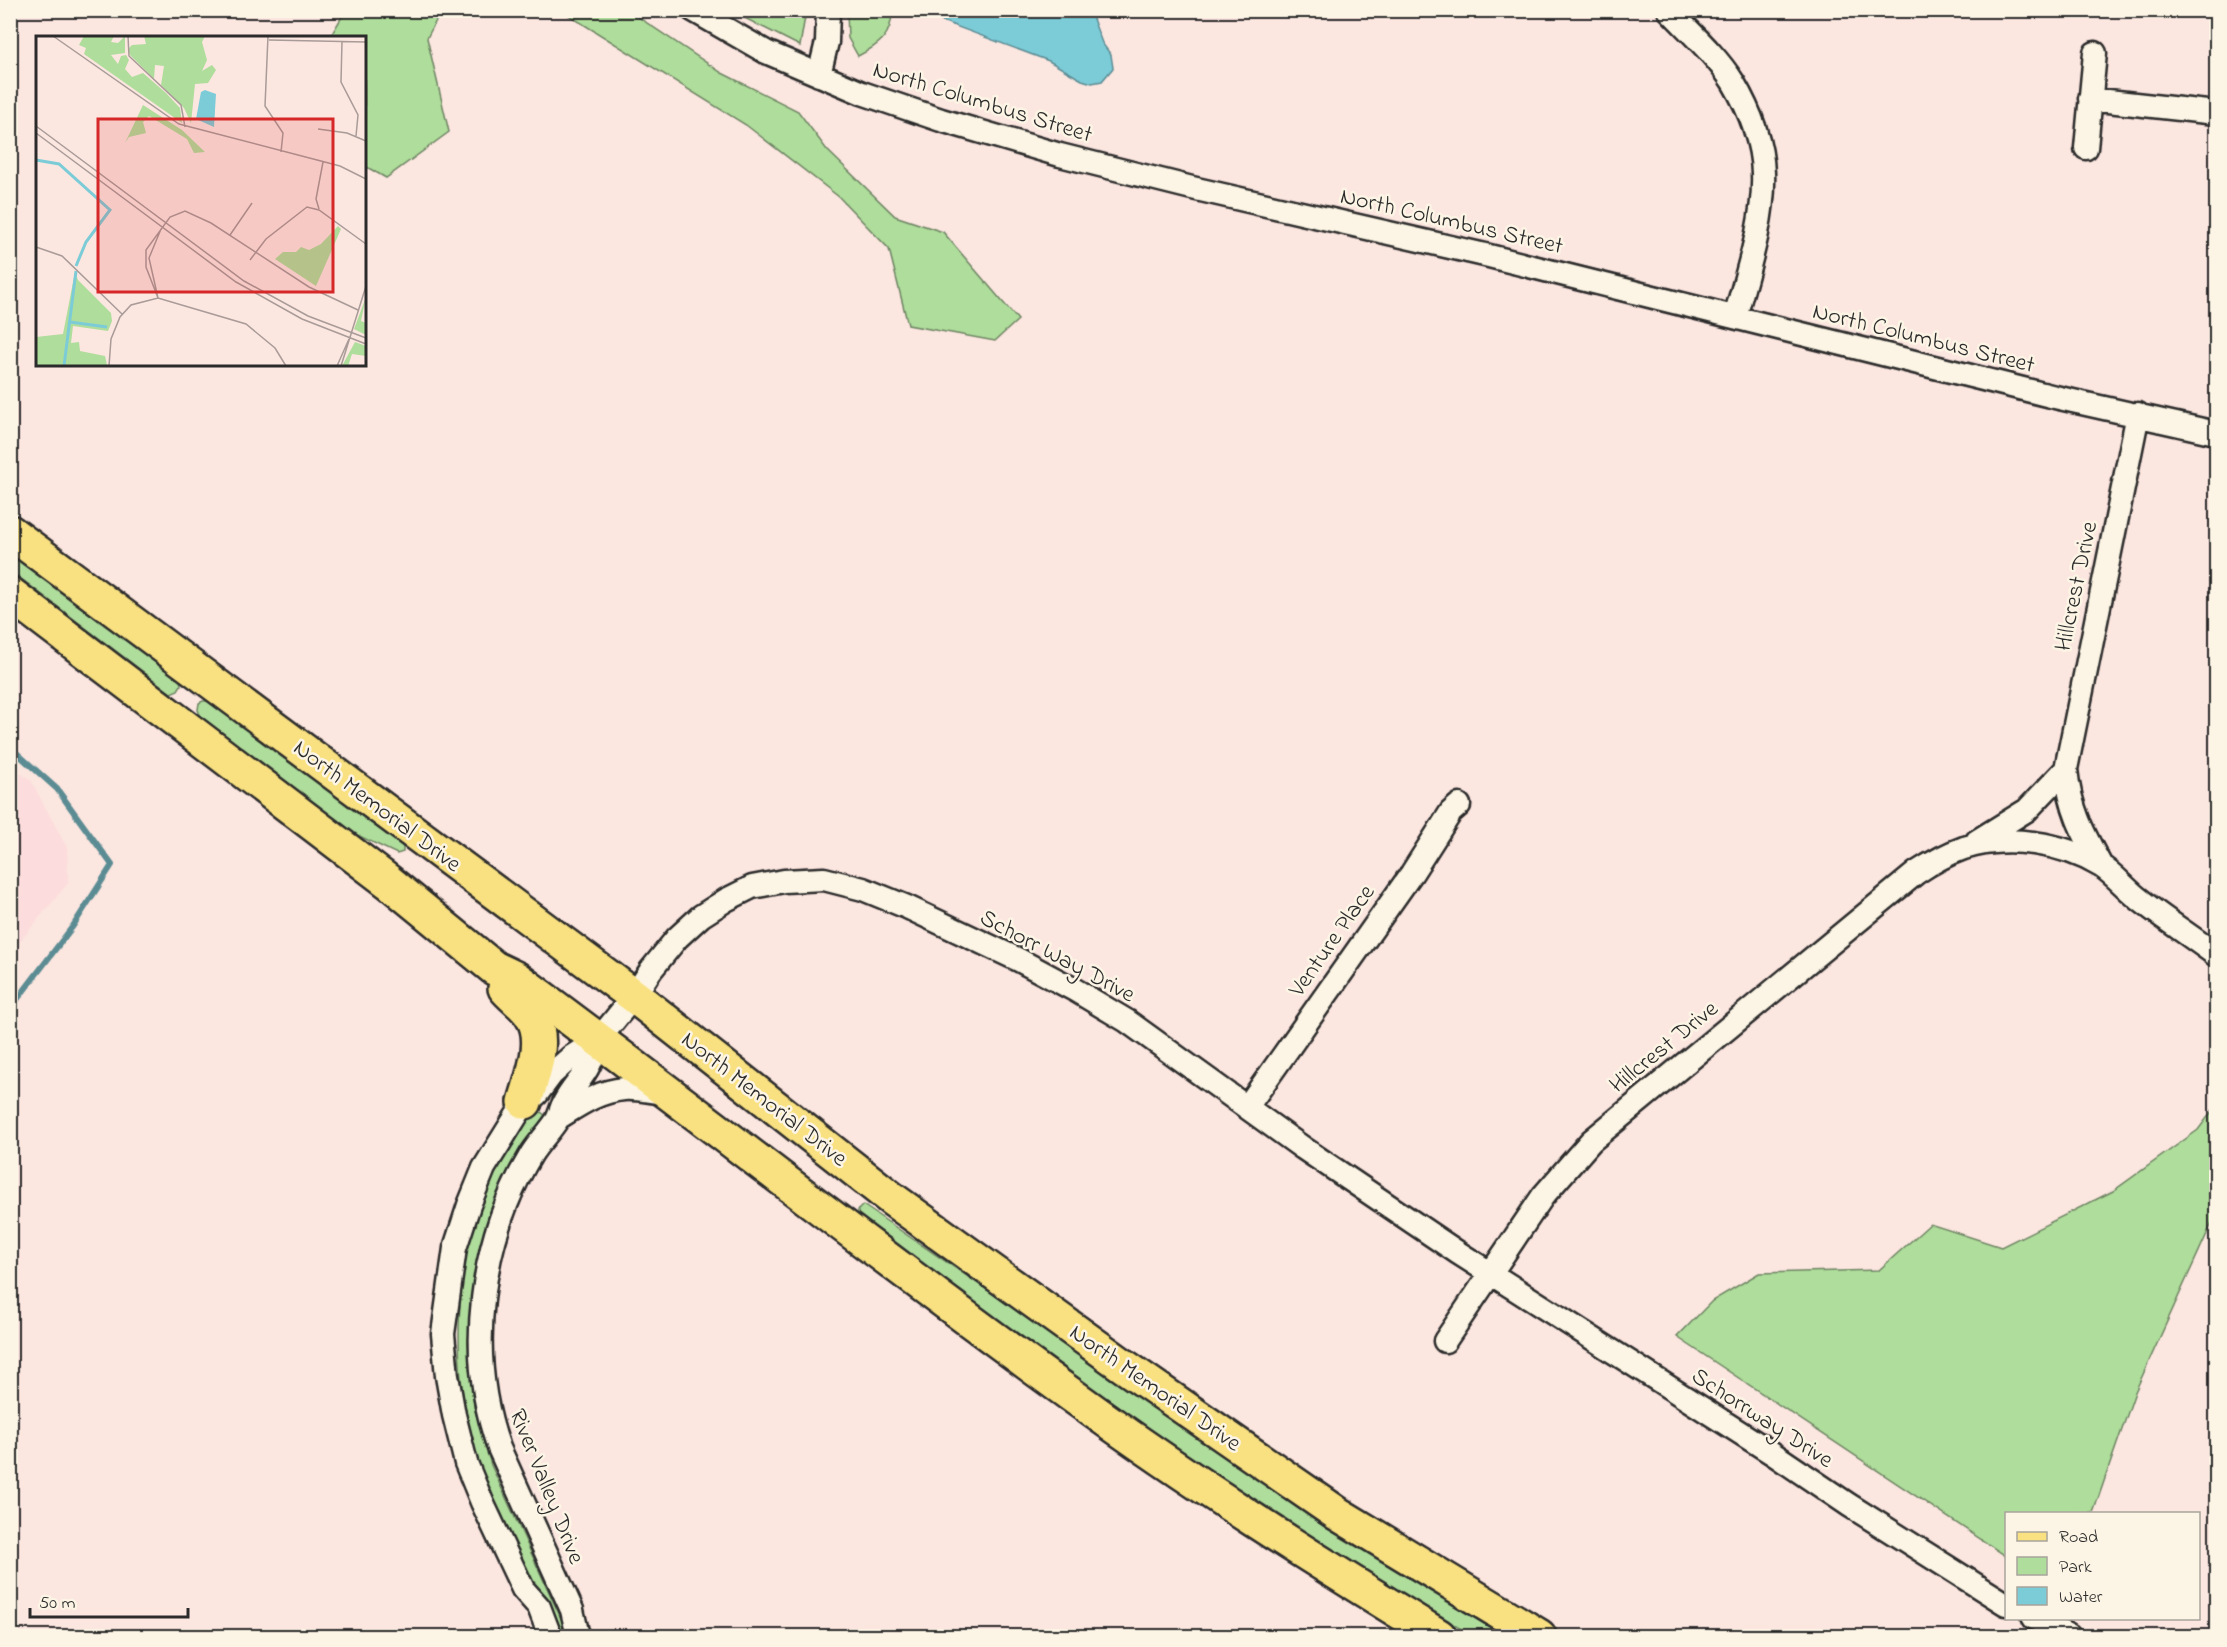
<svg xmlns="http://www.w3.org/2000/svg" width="2227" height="1647" font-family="'Indie Flower',sans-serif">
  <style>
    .built { fill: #fcdcdc }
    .green { fill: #afdd9b; stroke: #6d8463; stroke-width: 1.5 }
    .water { fill: #7cccd8; stroke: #5c8c93; stroke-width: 1.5 }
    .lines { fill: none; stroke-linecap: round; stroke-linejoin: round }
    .stream { stroke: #5c8c93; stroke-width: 6 }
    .street-casing { stroke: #2b2b2b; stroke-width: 27 }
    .primary-casing { stroke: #2b2b2b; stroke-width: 38 }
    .street { stroke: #fcf5e5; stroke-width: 22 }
    .primary { stroke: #f9e181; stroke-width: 33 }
    .labels { text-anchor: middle; stroke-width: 5; stroke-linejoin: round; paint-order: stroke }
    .street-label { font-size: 24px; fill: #2b2b2b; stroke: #fcf5e5 }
    .inset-river { fill: none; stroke: #7cccd8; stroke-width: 3 }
    .inset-road { fill: none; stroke: #a89b98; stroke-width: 1.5 }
    .view { fill: #d62828; fill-opacity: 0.15; stroke: #d62828; stroke-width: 3 }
    .inset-edge { fill: none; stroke: #2b2b2b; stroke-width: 3 }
  </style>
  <rect width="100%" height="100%" fill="#fce6e0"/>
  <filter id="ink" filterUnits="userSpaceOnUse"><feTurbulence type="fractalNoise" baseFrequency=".0167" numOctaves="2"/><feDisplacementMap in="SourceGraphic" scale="12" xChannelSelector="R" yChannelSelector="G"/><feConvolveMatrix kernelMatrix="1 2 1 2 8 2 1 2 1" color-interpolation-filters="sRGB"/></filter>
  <g filter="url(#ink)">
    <path class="built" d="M 11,766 L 31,781 L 67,848 L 68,883 L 11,952 Z"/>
    <path class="green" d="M 346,10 L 441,11 L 427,38 L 449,132 L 386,178 L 365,166 L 364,38 L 330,37 Z
      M 562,11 L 629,11 L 722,73 L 798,111 L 827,150 L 895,216 L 943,232 L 1018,320 L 995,341 L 908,325 L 889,249 L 839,197 L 746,125 Z
      M 731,11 L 806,11 L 800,46 Z
      M 847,11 L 892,11 C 892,36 879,45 858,56 L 848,38 Z
      M 10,547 L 179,674 L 181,685 L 178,690 L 171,693 L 11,571 Z
      M 203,701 L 212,701 L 399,842 L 403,847 L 403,852 L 397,854 L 353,833 L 201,717 L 198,710 L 199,703 Z
      M 2216,1106 L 2216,1214 L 2135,1392 L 2093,1513 L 2006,1514 L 2006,1556 L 1677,1337 L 1712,1301 L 1759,1273 L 1879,1270 L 1930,1224 L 2001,1247 L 2113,1191 L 2198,1130 Z
      M 535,1108 L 545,1115 L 523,1148 L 491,1209 L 475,1267 L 468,1343 L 474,1407 L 491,1465 L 569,1636 L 557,1636 C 532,1582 503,1527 482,1471 C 452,1394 451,1280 481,1203 C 493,1171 517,1136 535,1108 Z
      M 863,1205 L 1081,1354 L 1514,1636 L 1473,1636 L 1396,1591 L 1232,1486 L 1080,1382 L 858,1216 L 858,1210 Z"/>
    <path class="water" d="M 934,11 L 1090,11 L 1102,43 L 1111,55 L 1113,68 L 1102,81 L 1092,83 L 1082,80 L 1049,61 L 939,20 Z"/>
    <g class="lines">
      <path class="stream" d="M 10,747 L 57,789 L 112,865 L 73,926 L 10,1009"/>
      <defs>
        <path id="street" d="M 693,10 L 766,52 L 862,93 L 941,120 L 1060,155 L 1192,188 L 1485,255 L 2055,397 L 2216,433
          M 1669,10 C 1691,33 1716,55 1733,82 C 1749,109 1762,142 1763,173 C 1765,219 1747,273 1735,317
          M 819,75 L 827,42 L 828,10
          M 2090,99 L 2216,113
          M 2086,148 L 2095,53
          M 1977,841 L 2027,810 L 2066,769
          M 2101,866 C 2082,831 2070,809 2066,769 L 2138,414
          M 1247,1107 L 1412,873 L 1451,812 L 1459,805
          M 558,1118 C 579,1105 599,1091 624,1089 C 637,1088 653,1092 667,1093
          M 1445,1341 L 1543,1196 L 1591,1141 L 1916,873 C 1931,863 1947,854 1964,848 C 2007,834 2063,843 2101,866 C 2115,875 2126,889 2139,899 C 2164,919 2191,936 2216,955
          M 2034,1618 L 2069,1636
          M 550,1636 L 539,1607 L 523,1589 L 482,1502 L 466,1463 L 454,1415 L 447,1376 L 443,1334 L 455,1248 L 469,1205 L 484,1168 L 525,1102 L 537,1094 L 552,1074 L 571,1057 L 599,1039 L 634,996 L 651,970 L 677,938 L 701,916 L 726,900 L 752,887 L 784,881 L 824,879 L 863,889 L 907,907 L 1019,960 L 1075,990 L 1127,1021 L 1303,1148 L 1457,1252 L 1772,1453 L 1849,1505 L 2006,1604
          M 578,1636 L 572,1610 L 499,1448 C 465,1353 480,1238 532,1153 C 540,1141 550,1131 557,1120 C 560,1114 561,1108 564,1103 C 571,1089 583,1078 589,1065 C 593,1057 596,1048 599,1039"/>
        <path id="primary" d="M 10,532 L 634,996 L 892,1199 L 1121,1364 L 1338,1514 L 1539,1636
          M 10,594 L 389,882 L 494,968 L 517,979 C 705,1118 888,1263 1077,1399 C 1194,1484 1316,1561 1439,1636
          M 505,988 C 513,998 524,1004 531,1015 C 548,1039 532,1077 525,1102"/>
      </defs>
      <use href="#street" class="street-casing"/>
      <use href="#primary" class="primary-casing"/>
      <use href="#street" class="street"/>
      <use href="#primary" class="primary"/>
    </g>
  </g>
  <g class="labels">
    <g class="street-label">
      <text transform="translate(983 101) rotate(17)" y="8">North Columbus Street</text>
      <text transform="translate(1452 220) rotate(13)" y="8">North Columbus Street</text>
      <text transform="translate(1924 337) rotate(14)" y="8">North Columbus Street</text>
      <text transform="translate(2075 586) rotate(-78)" y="8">Hillcrest Drive</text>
      <text transform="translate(378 805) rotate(37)" y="8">North Memorial Drive</text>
      <text transform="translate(1331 940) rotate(-55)" y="8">Venture Place</text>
      <text transform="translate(1058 955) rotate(28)" y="8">Schorr Way Drive</text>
      <text transform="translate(1663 1046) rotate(-39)" y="8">Hillcrest Drive</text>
      <text transform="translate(765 1098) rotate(38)" y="8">North Memorial Drive</text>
      <text transform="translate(1156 1387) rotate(35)" y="8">North Memorial Drive</text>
      <text transform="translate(1763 1417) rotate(33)" y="8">Schorrway Drive</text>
      <text transform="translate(548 1486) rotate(68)" y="8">River Valley Drive</text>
    </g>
  </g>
  <g transform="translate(36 36)">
    <rect width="330" height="330" fill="#fce6e0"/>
    <path d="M 48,0 L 78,0 L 75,6 L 82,7 L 89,0 L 89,17 L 75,19 L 82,28 L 85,20 L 90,19 L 93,24 L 89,33 L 96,41 L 107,37 L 130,57 L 144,72 L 146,87 L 48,18 L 50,12 L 43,9 ZM 108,0 L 169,0 L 166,6 L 171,24 L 166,35 L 176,29 L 180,34 L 172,47 L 159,48 L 155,87 L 148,72 L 125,49 L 128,30 L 119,29 L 118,43 L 94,19 L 92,13 L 96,9 L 110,8 ZM 107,69 L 146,94 L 169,116 L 158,117 L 151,103 L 113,80 L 107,86 L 110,97 L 93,101 L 89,107 ZM 302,190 L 305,193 L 280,250 L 239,223 L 247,216 L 260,216 L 265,211 L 273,214 L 285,208 ZM 39,236 L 42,244 L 75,277 L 76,285 L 72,295 L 37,290 L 35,307 L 43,306 L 44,315 L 69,320 L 71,329 L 0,330 L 0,301 L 27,298 ZM 330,261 L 325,285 L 330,287 L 330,299 L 318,293 ZM 319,306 L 330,310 L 330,320 L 316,318 L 312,330 L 306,330 Z" fill="#afdd9b"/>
    <path d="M 169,54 L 180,58 L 178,91 L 160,83 L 165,56 Z" fill="#7cccd8"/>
    <path class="inset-river" d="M 0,124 L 23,128 L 74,174 L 50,206 L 40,230M 34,286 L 71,291M 28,330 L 40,235"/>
    <path class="inset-road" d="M 17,0 L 143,88 L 304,130 L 330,143M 92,0 L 93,20 L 145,69 L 149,91M 232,0 L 229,70 L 247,97 L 245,116M 233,4 L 330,6M 306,5 L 305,46 L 322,79 L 320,100M 0,90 L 208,245 L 272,280 L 330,302M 282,93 L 311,97 L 330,105M 0,97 L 200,246 L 266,283 L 330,308M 283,173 L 280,163 L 287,126M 194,199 L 216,167M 0,211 L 26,220 L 86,278M 214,224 L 230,203 L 271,171 L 283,174 L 330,208M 122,262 L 110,231 L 110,214 L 134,181 L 149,175 L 175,187 L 273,251 L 322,274M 122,262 L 113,222 L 125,193M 73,330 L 75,303 L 84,281 L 95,269 L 122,262 L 210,288 L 239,312 L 250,330M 301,330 L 313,303M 305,330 L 330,250"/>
    <path class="view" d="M 62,83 L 297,83 L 297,256 L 62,256 Z"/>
    <rect width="330" height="330" class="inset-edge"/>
  </g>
  <rect width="2227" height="1647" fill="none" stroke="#fcf5e5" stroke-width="36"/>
  <rect x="18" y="18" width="2191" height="1611" fill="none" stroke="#2b2b2b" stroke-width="2" filter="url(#ink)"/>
  <rect x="2005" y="1512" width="195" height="108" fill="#fcf5e5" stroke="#a8a49b" stroke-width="1.5"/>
  <rect x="2017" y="1532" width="30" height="9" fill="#f9e181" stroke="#a8a49b" stroke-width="1.5"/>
  <text x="2059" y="1542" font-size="18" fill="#2b2b2b">Road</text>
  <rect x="2017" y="1557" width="30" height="18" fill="#afdd9b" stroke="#a8a49b" stroke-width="1.5"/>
  <text x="2059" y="1572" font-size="18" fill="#2b2b2b">Park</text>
  <rect x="2017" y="1587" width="30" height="18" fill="#7cccd8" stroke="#a8a49b" stroke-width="1.5"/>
  <text x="2059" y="1602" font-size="18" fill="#2b2b2b">Water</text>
  <path d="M30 1608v9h158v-9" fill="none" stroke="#2b2b2b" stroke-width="3"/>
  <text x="39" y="1608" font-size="18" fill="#2b2b2b" stroke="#fcf5e5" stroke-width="4.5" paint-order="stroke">50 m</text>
</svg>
